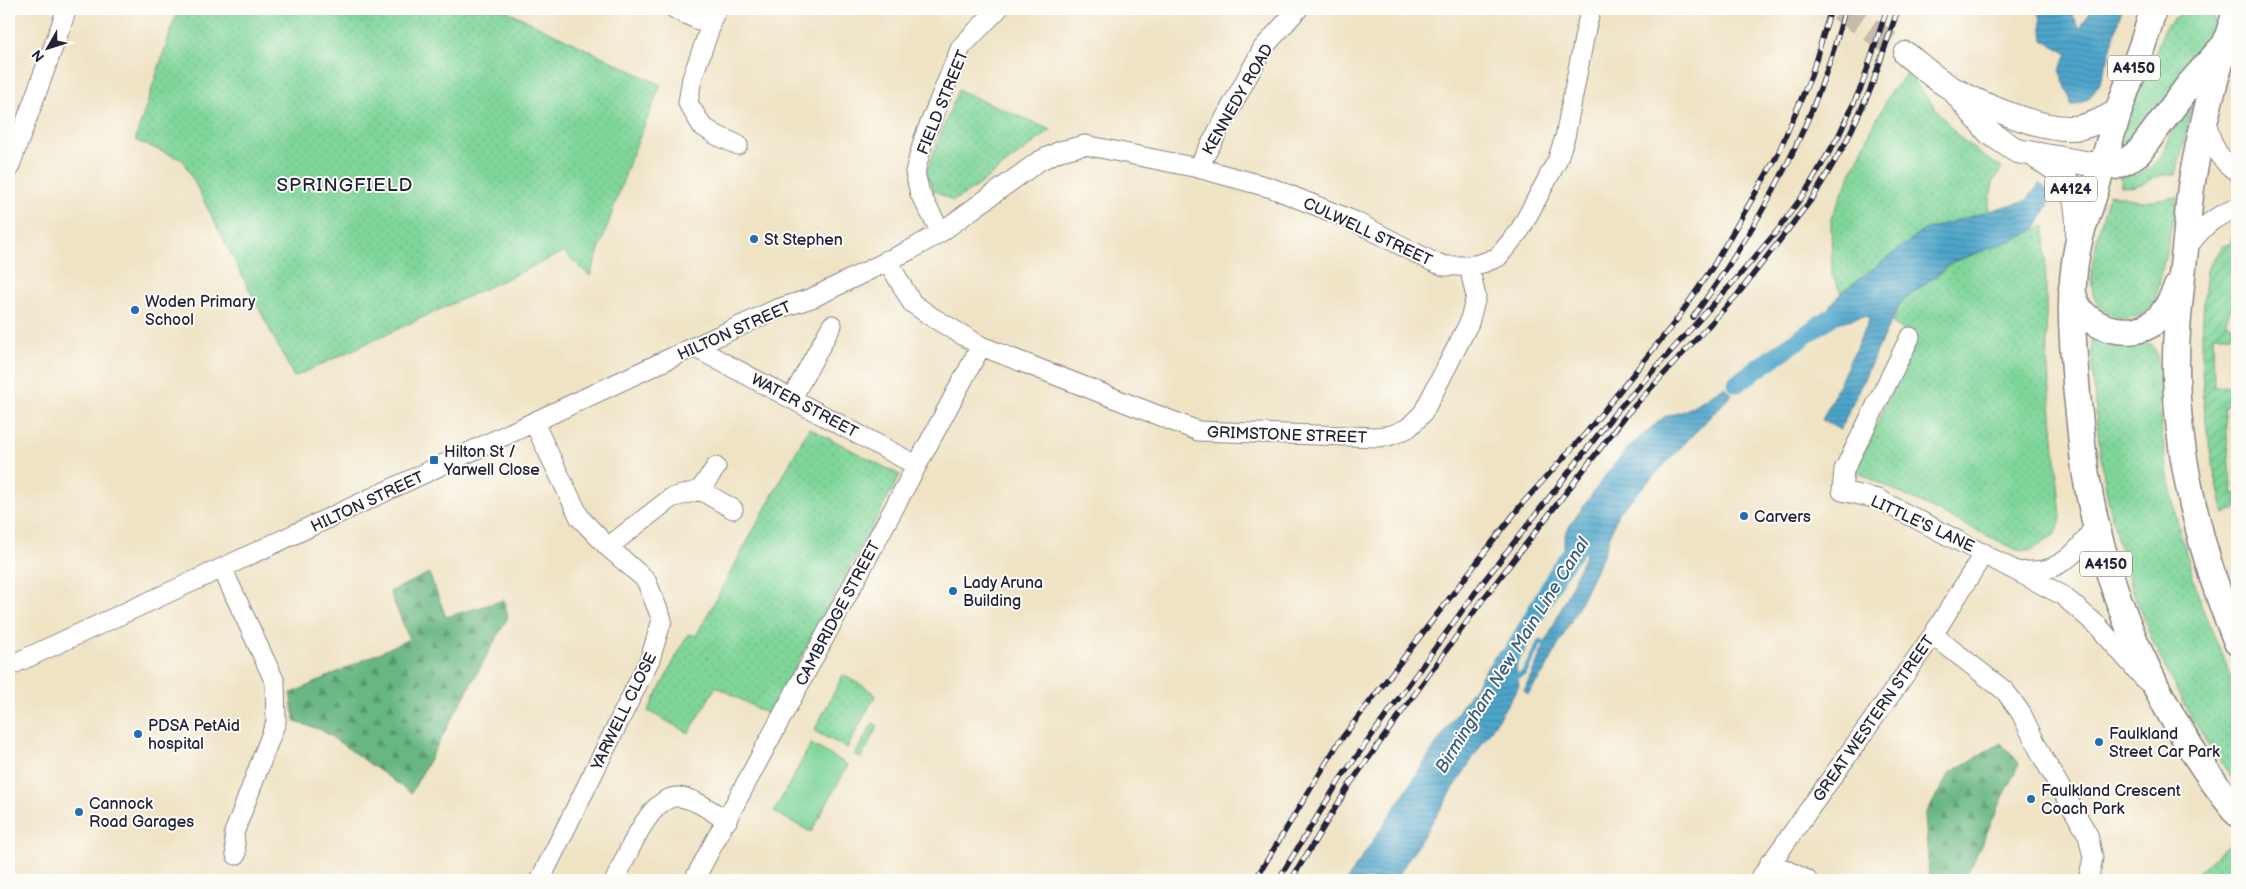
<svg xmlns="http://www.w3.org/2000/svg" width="2246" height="889" font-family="'Balsamiq Sans',sans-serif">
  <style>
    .grass { fill: url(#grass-dots); stroke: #507c6a }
    .forest { fill: url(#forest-firs); stroke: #446c5e }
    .garden { fill: url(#garden-furrows); stroke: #507c6a }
    .pitch { fill: #7fd599; stroke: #507c6a }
    .water { fill: url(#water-rules); stroke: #386483 }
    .pier { fill: #efe3c4 }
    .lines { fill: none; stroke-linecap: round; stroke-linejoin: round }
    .stream { stroke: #4ea5cb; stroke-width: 5.5 }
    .canal { stroke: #4ea5cb; stroke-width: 19 }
    .major-tunnel { stroke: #c6bca9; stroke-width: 24; stroke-dasharray: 24 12; stroke-linecap: butt }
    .minor-casing { stroke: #888280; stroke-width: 21 }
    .major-casing { stroke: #888280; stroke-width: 26 }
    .highway-casing { stroke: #888280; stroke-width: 29 }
    .minor { stroke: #fff; stroke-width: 19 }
    .major { stroke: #fff; stroke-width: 24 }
    .highway { stroke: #fff; stroke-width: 26 }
    .rail-casing { stroke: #22223b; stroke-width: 5.5 }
    .rail { stroke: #fdfcf7; stroke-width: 4; stroke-dasharray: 11; stroke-linecap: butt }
    .poi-dot { fill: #1f6fb2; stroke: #fdfcf7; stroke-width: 2 }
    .labels { text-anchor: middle; stroke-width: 4; stroke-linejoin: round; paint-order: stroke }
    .shield { fill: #fdfcf7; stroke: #646373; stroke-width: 1 }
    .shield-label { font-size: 15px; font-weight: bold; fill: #22223b }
    .street-label { font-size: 16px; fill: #22223b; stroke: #fdfcf7 }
    .poi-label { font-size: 16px; fill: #22223b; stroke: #fdfcf7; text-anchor: start }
    .water-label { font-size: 18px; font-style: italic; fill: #365d7c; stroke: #fdfcf7 }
    .quarter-label { font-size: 19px; letter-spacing: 1px; fill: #22223b; stroke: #fdfcf7 }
  </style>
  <defs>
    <pattern id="grass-dots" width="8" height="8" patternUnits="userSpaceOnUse" patternTransform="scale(1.25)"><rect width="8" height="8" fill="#7fd599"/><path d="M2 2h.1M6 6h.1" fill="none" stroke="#6db785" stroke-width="1.8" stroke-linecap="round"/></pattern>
    <pattern id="forest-firs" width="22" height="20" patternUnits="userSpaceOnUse" patternTransform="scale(1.25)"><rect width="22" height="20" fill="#67b681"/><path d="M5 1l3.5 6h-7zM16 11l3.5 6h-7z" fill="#54946b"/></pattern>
    <pattern id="garden-furrows" width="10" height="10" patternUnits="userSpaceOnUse" patternTransform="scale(1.25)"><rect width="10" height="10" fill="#7fd599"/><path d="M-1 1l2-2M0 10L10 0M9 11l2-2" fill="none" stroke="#6db785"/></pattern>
    <pattern id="water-rules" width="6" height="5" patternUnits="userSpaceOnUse" patternTransform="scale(1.25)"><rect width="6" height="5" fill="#4ea5cb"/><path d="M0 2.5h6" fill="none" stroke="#4086a6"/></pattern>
  </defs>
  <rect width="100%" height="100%" fill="#fdfcf7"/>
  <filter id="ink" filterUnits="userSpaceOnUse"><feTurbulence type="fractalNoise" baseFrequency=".02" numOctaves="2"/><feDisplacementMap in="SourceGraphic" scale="10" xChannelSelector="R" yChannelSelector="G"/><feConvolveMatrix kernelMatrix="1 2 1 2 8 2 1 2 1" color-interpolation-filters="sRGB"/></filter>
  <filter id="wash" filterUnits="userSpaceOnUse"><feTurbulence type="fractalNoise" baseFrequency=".0096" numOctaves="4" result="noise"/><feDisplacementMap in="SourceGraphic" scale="20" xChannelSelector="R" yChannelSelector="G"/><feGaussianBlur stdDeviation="1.12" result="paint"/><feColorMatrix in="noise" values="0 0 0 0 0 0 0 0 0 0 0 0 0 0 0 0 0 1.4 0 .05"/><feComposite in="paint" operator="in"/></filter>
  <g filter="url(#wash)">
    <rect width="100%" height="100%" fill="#efe3c4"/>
    <path class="grass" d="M 178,9 L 503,9 L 661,85 L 631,158 L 590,276 L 564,252 L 294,377 L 183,160 L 135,140 Z
      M 2189,11 L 2206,12 L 2214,17 L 2214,25 L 2205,44 L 2175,91 L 2140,141 L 2119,154 L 2118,135 L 2153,60 L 2165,27 L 2173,19 Z
      M 1907,73 L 1958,136 L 1980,154 L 2002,168 L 1993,182 L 1988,212 L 1924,230 L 1841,293 L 1832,275 L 1831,218 L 1872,128 L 1892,90 Z
      M 958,90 L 1051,130 L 970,191 L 953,201 L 933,190 L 926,172 Z
      M 2194,99 L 2176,175 C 2171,175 2165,174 2160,176 C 2148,180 2135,190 2121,186 L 2121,177 L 2140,174 L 2150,168 L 2162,155 L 2175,120 Z
      M 2109,194 L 2142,201 L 2178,197 L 2155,303 C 2146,316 2137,317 2122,318 C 2116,319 2110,315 2105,311 C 2101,307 2096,304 2095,300 C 2084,272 2102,222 2109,194 Z
      M 2045,226 L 2047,358 L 2061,518 L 2056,534 L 2031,551 L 2017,550 L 1855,471 L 1917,338 L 1892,323 L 1900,303 L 1954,262 Z
      M 2091,335 L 2114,346 L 2143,343 L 2153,345 L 2157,354 L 2160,416 L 2166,465 L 2176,517 L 2201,605 L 2237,690 L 2237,784 C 2180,711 2137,620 2115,530 C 2099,467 2094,401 2091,335 Z
      M 809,428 L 900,475 L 769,715 L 716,686 L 689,733 L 648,711 L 688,634 L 696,636 Z
      M 843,675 L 872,691 L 875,696 L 847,748 L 814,731 Z
      M 873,723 L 878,726 L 861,758 L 855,755 Z
      M 2228,845 L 2237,864 L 2237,880 L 2190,880 Z"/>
    <path class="forest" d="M 429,573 L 446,617 L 504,600 L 508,617 L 411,793 L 322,730 L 295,722 L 290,694 L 409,639 L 390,592 Z
      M 2001,743 L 2019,763 L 1965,880 L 1929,880 L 1925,815 L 1950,773 Z"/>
    <path class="garden" d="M 2232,236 L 2237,245 L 2237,297 L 2225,322 L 2234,326 L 2233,335 L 2213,335 L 2214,387 L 2237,385 L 2237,404 L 2224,407 L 2233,494 L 2237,494 L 2237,509 L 2224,513 C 2201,428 2197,356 2207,270 C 2211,258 2218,256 2223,245 L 2230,244 Z"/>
    <path class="pitch" d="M 811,744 L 848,765 L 811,832 L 774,812 Z"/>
    <path class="water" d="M 2037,9 L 2070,9 L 2080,29 L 2091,9 L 2122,9 C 2115,30 2107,71 2096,89 C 2091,98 2081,104 2071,106 L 2070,98 L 2059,70 L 2068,54 L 2043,40 L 2041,19 Z
      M 2040,183 L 2050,193 L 2051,200 L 2036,228 L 2022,237 L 1954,261 L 1899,304 L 1840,430 L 1822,420 L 1870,318 L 1864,316 L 1810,330 L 1841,293 L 1924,230 L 2027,200 Z
      M 1758,367 L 1618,513 L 1604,553 L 1575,613 L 1545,671 L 1528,694 L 1524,691 L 1587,551 L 1565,562 L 1564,541 L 1566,531 L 1610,469 L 1631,445 L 1664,417 L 1684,411 Z
      M 1523,634 L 1516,669 L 1519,686 L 1395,880 L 1347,880 L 1494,657 Z"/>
    <path class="pier" d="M 1734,379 L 1744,386 L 1735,396 L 1724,385 Z"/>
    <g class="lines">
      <path class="stream" d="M 1511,679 L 1524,673 L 1540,642 L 1549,646 L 1550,644"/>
      <path class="canal" d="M 1737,383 L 1831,317
        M 1512,655 L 1560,569 L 1580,542"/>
    </g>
  </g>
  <g filter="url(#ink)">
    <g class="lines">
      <path class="major-tunnel" d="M 1840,9 L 1906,54"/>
      <defs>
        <path id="minor" d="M 675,9 L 709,25
          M 717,9 L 709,25 L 710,28 L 692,78 L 688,103 L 702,126 L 716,135 L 738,145
          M 2207,121 C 2210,143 2218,159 2237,172
          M 9,168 L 67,9
          M 1198,168 L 1263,48 L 1298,9
          M 941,232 L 920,194 L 915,172 L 924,138 L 961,47 L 998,9
          M 2185,250 C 2202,228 2210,218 2237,208
          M 887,260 L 912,303 L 932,317 L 981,346 L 1198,431 L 1377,437 L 1392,435 L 1408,428 L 1423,413 L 1469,323 L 1476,297 L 1469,266
          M 1910,337 L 1844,470 L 1842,491 L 1878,499 L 2062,595 L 2098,626 L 2146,681
          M 694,347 L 916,465
          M 792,398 L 832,325
          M 534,423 L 580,518 L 608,547 L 646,580 L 662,620 L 650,659 L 540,880
          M 700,490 L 733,509
          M 608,547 L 671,498 L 700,490 L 716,467
          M 222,568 L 275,682 L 276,722 L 234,833 L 236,855
          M 2019,572 C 2027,571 2036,571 2044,570 C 2067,565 2086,543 2096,522
          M 1933,635 L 2005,691 L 2021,713 L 2042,756 L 2088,835 L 2093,858 L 2088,880
          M 9,666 L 222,568 L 694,347 L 777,309 L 812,298 L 912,249 L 941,232 L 1039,161 L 1060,151 L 1085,145 L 1198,168 L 1272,188 L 1354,221 L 1431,261 L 1445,266 L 1469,266 L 1483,263 L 1498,257 L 1520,230 L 1557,161 L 1565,137 L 1586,28 L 1591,9
          M 1770,862 L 1807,880
          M 615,880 C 626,858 649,796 678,797 C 695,798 713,812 727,821
          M 694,880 L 981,346
          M 1759,880 L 1933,635 L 1984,553"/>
        <path id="major" d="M 1906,54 C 1921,66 1936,80 1953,89 C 1983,105 2039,130 2073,128 C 2090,127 2105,119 2119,110
          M 1955,92 L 1990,133 L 2017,151 L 2102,166
          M 2038,158 C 2074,177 2079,198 2078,237"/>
        <path id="highway" d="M 2153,9 C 2145,44 2130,76 2119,110 C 2110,139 2102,168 2093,197 C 2088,214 2080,232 2077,250 C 2068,299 2073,346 2077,395 C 2080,422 2082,449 2086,476 C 2107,599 2159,714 2237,813
          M 2237,9 C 2218,65 2202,123 2192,181 C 2188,204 2188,227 2185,249 C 2181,286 2176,322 2176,359 C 2175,452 2201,557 2237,642
          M 2102,166 L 2115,166 L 2128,160 L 2139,152 L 2189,85 L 2222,48
          M 2072,288 C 2073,293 2074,299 2076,303 C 2088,329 2132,340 2154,322 C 2166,313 2171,300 2177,287"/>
      </defs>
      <use href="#minor" class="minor-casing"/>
      <use href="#major" class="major-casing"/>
      <use href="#highway" class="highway-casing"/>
      <use href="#minor" class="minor"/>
      <use href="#major" class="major"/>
      <use href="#highway" class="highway"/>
      <defs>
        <path id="rail" d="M 1693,317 C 1761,223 1817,122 1845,9
          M 1676,321 L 1712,268 L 1777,156 L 1811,76 L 1831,9
          M 1255,880 L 1339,742 L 1521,505 L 1586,433 L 1679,317
          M 1278,880 L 1341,778 L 1480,586 L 1615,413 L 1737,278 L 1777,231 L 1806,191 L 1838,137 L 1862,85 L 1887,9
          M 1291,880 L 1350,784 L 1484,598 L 1627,414 L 1738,294 L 1814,196 L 1846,142 L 1871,88 L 1898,9"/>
      </defs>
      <use href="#rail" class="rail-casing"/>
      <use href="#rail" class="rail"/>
    </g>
  </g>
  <g class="poi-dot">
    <circle cx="754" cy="239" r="5"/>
    <circle cx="135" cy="310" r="5"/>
    <rect x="429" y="455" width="10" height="10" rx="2.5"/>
    <circle cx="1744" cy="516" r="5"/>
    <circle cx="953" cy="591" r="5"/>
    <circle cx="138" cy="734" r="5"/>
    <circle cx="2099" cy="742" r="5"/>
    <circle cx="2031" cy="799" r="5"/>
    <circle cx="79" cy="812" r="5"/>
  </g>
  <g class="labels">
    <g class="shield">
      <rect x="2108" y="55.5" width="52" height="25" rx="4"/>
      <rect x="2045" y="176.5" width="52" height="25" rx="4"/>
      <rect x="2080" y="551.5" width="52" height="25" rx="4"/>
    </g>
    <g class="shield-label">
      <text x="2134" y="73">A4150</text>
      <text x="2071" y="194">A4124</text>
      <text x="2106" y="569">A4150</text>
    </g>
    <g class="street-label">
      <text transform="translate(1237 99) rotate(-60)" y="6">KENNEDY ROAD</text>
      <text transform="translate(942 102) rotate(-68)" y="6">FIELD STREET</text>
      <text transform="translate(1368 231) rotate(25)" y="6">CULWELL STREET</text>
      <text transform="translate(734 330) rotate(-24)" y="6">HILTON STREET</text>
      <text transform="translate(805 405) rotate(28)" y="6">WATER STREET</text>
      <text transform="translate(1287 434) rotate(2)" y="6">GRIMSTONE STREET</text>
      <text transform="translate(367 501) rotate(-25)" y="6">HILTON STREET</text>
      <text transform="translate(1923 523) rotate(25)" y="6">LITTLE'S LANE</text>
      <text transform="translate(837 613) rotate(-62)" y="6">CAMBRIDGE STREET</text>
      <text transform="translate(623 711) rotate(-64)" y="6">YARWELL CLOSE</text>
      <text transform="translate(1873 718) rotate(-55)" y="6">GREAT WESTERN STREET</text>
    </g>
    <g class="poi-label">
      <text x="764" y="245">St Stephen</text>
      <text x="145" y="307">Woden Primary<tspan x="145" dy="18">School</tspan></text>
      <text x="444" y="457">Hilton St /<tspan x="444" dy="18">Yarwell Close</tspan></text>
      <text x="1754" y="522">Carvers</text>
      <text x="963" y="588">Lady Aruna<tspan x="963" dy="18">Building</tspan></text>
      <text x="148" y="731">PDSA PetAid<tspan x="148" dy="18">hospital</tspan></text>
      <text x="2109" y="739">Faulkland<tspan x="2109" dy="18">Street Car Park</tspan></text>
      <text x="2041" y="796">Faulkland Crescent<tspan x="2041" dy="18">Coach Park</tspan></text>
      <text x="89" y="809">Cannock<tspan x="89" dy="18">Road Garages</tspan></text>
    </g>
    <g class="water-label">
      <text transform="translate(1512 655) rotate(-58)" y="6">Birmingham New Main Line Canal</text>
    </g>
    <g class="quarter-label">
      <text x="345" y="191">SPRINGFIELD</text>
    </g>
  </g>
  <rect width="2246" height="889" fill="none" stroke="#fdfcf7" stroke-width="30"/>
  <g transform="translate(48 48) rotate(231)" stroke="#fdfcf7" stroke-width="4" paint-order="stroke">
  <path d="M0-4L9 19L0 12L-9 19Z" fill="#22223b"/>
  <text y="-8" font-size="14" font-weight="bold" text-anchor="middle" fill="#22223b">N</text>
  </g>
</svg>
